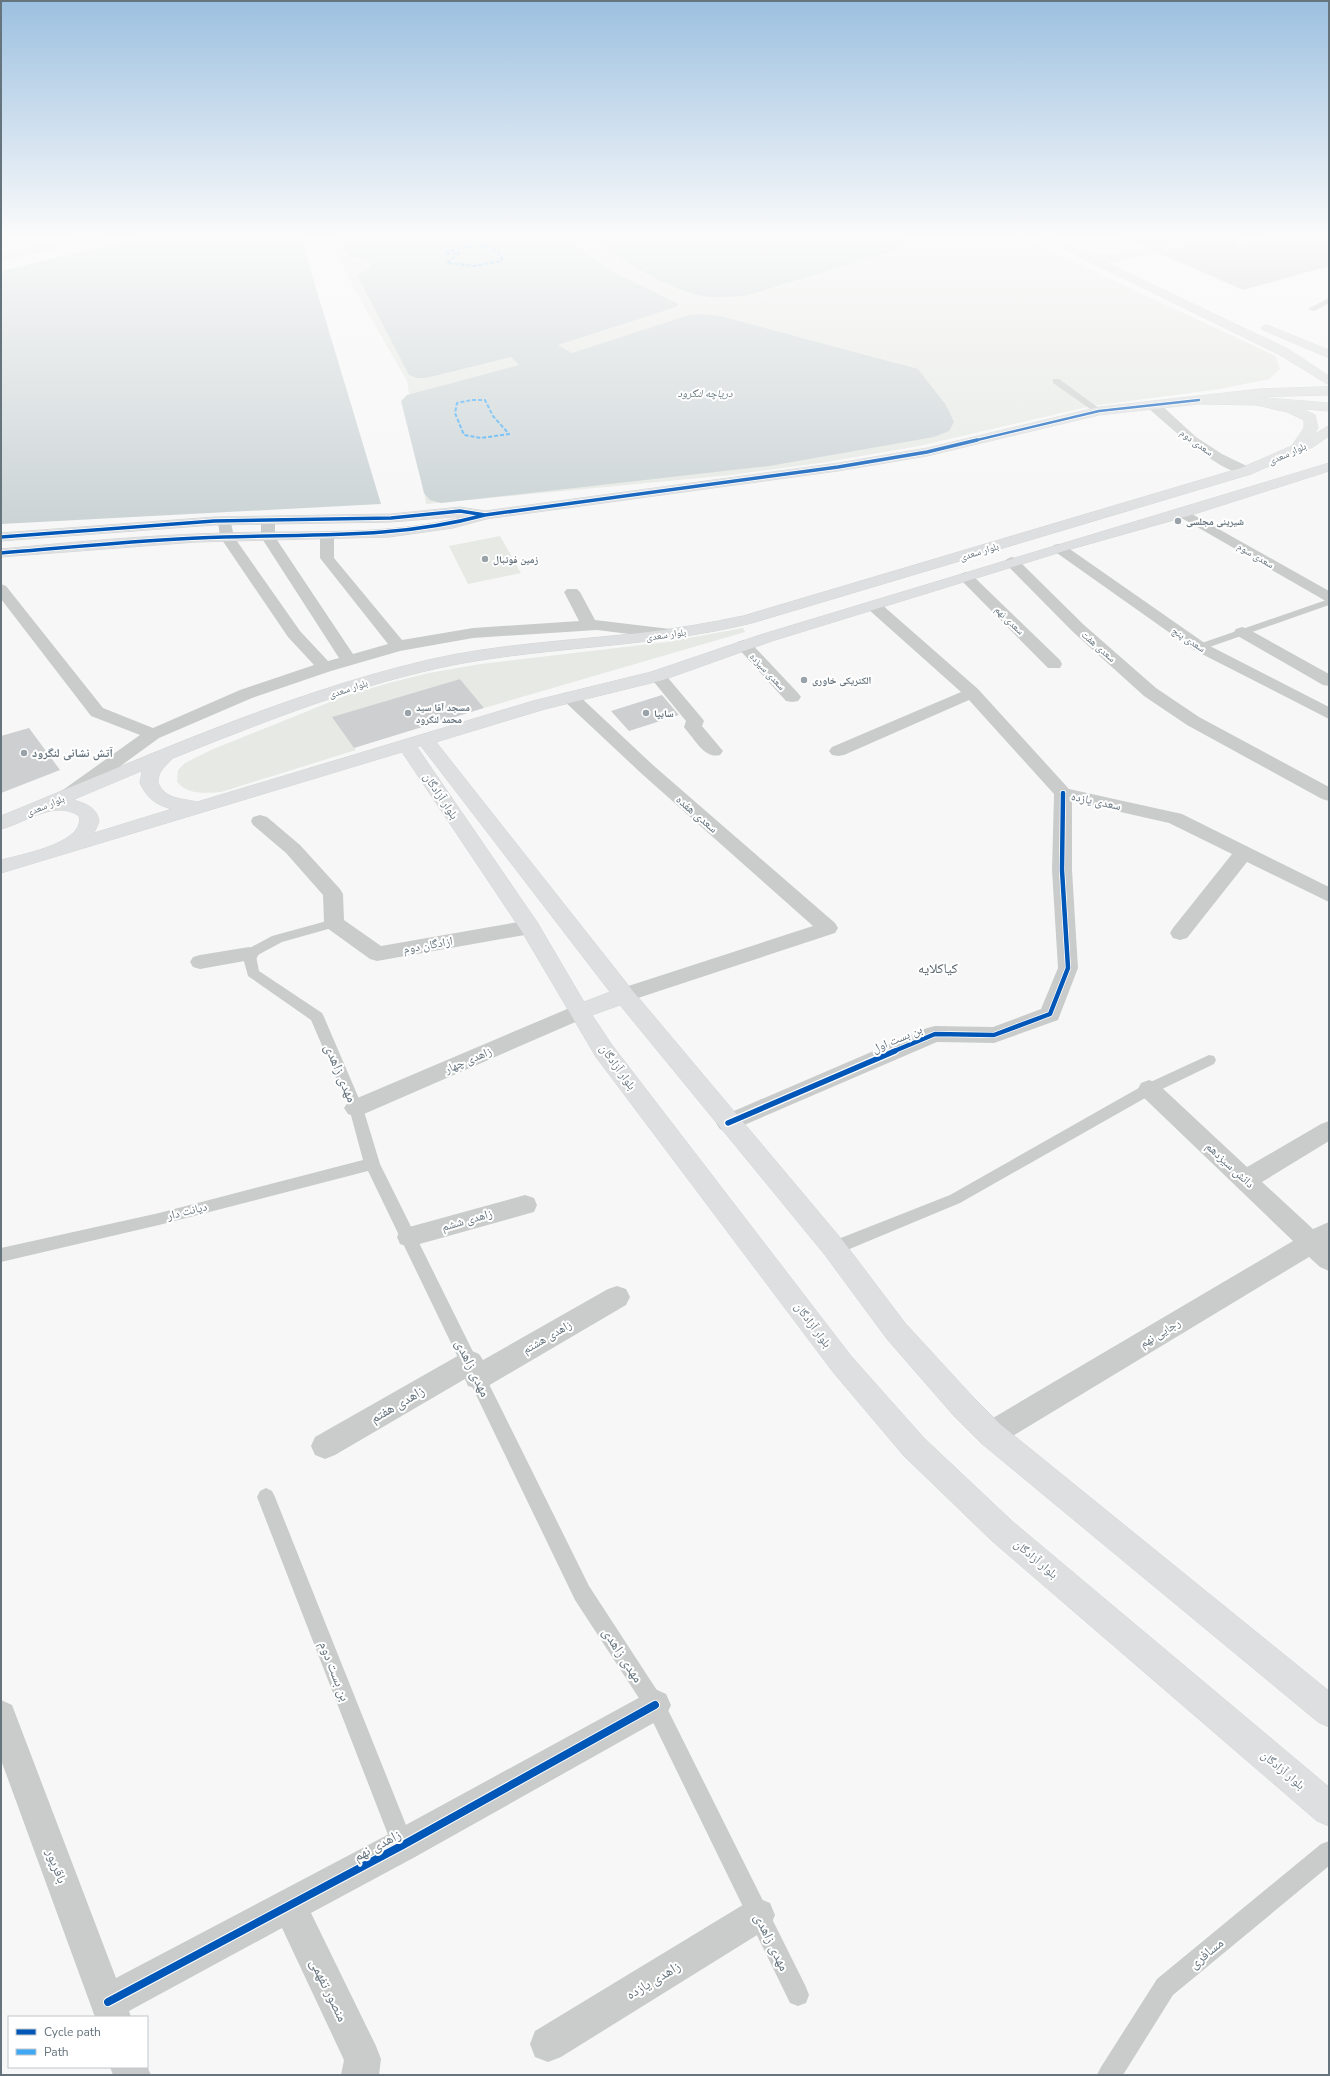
<svg xmlns="http://www.w3.org/2000/svg" width="1330" height="2076" font-family="'Nunito Sans','Noto Naskh Arabic',sans-serif">
  <style>
    .green { fill: #e6e9e4 }
    .water { fill: #cbd3d5 }
    .building { fill: #cecfd0 }
    .lines { fill: none; stroke-linecap: round; stroke-linejoin: round }
    .secondary-casing { stroke: #d3d4d5; stroke-width: 1 }
    .primary-casing { stroke: #d3d4d5; stroke-width: 1 }
    .highway-casing { stroke: #d3d4d4; stroke-width: 1 }
    .lane { fill: #cacccc; fill-rule: evenodd }
    .street { fill: #cacccc; fill-rule: evenodd }
    .secondary { fill: #dedfe0; fill-rule: evenodd }
    .primary { fill: #dedfe0; fill-rule: evenodd }
    .highway { fill: #dedfe0; fill-rule: evenodd }
    .quiet { stroke: #3fa9f5; stroke-width: 2; stroke-dasharray: 4 2; stroke-linecap: butt }
    .cycleway-far4-casing { stroke: #fff; stroke-width: 4 }
    .cycleway-far3-casing { stroke: #fff; stroke-width: 5 }
    .cycleway-far2-casing { stroke: #fff; stroke-width: 6 }
    .cycleway-far1-casing { stroke: #fff; stroke-width: 8 }
    .cycleway-casing { stroke: #fff; stroke-width: 10 }
    .cycleway-far4 { stroke: #0057b8; stroke-width: 2.5 }
    .cycleway-far3 { stroke: #0057b8; stroke-width: 3.5 }
    .cycleway-far2 { stroke: #0057b8; stroke-width: 4.5 }
    .cycleway-far1 { stroke: #0057b8; stroke-width: 5.5 }
    .cycleway { stroke: #0057b8; stroke-width: 8 }
    .poi-dot { fill: #99a2a8; stroke: #fff; stroke-width: 1.5 }
    .labels { text-anchor: middle; stroke-width: 4; stroke-linejoin: round; paint-order: stroke }
    .far-street-label { font-size: 10px; fill: #66747e; stroke: #fff }
    .far-poi-label { font-size: 10px; font-weight: bold; fill: #66747e; stroke: #fff; text-anchor: start }
    .far-water-label { font-size: 11px; font-style: italic; fill: #66797f; stroke: #fff }
    .poi-label { font-size: 12px; font-weight: bold; fill: #66747e; stroke: #fff; text-anchor: start }
    .street-label { font-size: 12px; fill: #66747e; stroke: #fff }
    .quarter-label { font-size: 14px; fill: #57626a; stroke: #fff }
    .near-street-label { font-size: 14px; fill: #66747e; stroke: #fff }
  </style>
  <rect width="100%" height="100%" fill="#f7f7f7"/>
  <path class="green" d="M 328,235 L 1016,235 L 1276,356 L 1280,369 L 1269,379 L 1220,389 L 1092,406 L 919,446 L 827,462 L 731,475 L 426,504 L 407,381 L 356,292 Z
    M 500,536 L 521,573 L 468,584 L 449,546 Z
    M 743,628 L 745,632 L 484,708 L 460,679 L 333,717 L 356,750 L 221,792 C 205,793 188,795 177,782 L 178,770 L 185,763 L 211,750 L 345,696 L 389,683 L 429,673 L 481,664 L 667,642 Z"/>
  <path class="water" d="M 153,235 L 300,235 L 381,504 L 1,524 L 1,271 Z
    M 337,235 L 896,235 L 904,243 L 896,250 L 745,296 C 727,297 707,299 690,293 C 655,282 625,261 595,240 L 572,243 L 613,272 L 679,304 L 676,307 L 558,345 L 572,353 L 689,315 L 701,314 L 720,316 L 918,369 L 946,405 L 954,422 L 949,431 L 934,437 L 769,466 L 441,503 L 430,500 L 424,493 L 401,401 L 407,395 L 519,365 L 511,357 L 426,378 L 417,378 L 409,375 L 357,275 L 367,271 L 371,264 L 365,259 L 348,256 Z"/>
  <path class="building" d="M 1116,235 L 1206,235 L 1145,247 Z
    M 1230,235 L 1235,235 L 1236,246 L 1284,235 L 1329,235 L 1329,266 L 1243,290 L 1159,253 L 1224,239 Z
    M 460,679 L 484,708 L 354,748 L 332,717 Z
    M 662,695 L 679,715 L 629,731 L 611,711 Z
    M 29,728 L 60,770 L 1,793 L 1,736 Z"/>
  <g class="lines">
    <defs>
      <path id="secondary" d="M 89,235 L 106,235 L 105,237 L 1,261 L 1,255 Z
        M 1036,235 L 1048,235 L 1093,256 L 1115,255 L 1211,235 L 1229,235 L 1224,238 L 1115,261 L 1105,262 L 1288,349 L 1329,376 L 1329,385 L 1280,355 Z
        M 1267,325 L 1329,350 L 1329,358 L 1263,330 L 1261,328 Z
        M 1329,387 L 1329,395 L 1256,397 L 1329,403 L 1329,411 L 1256,405 L 1199,404 L 1099,415 L 927,456 L 838,471 L 486,519 L 453,528 L 389,537 L 196,542 L 1,557 L 1,549 C 75,542 150,535 224,533 C 304,530 387,537 465,516 L 391,522 L 214,525 L 1,541 L 1,533 L 214,517 L 391,514 L 460,507 L 485,511 L 838,463 L 927,448 L 1099,407 L 1260,389 Z"/>
      <path id="primary" d="M 1256,397 L 1296,406 L 1315,415 L 1318,428 L 1301,453 L 1291,453 L 1289,450 L 1304,428 L 1304,420 L 1287,412 L 1252,404 L 1250,401 L 1252,398 Z"/>
      <path id="highway" d="M 1329,426 L 1329,436 L 1313,447 L 1251,474 L 752,623 C 655,647 555,646 458,664 C 360,683 266,721 173,758 C 165,767 158,770 158,783 C 166,800 181,798 197,802 L 533,701 L 651,672 L 760,635 L 1329,463 L 1329,471 L 1188,516 L 1064,551 L 772,641 L 663,680 L 545,709 L 436,742 L 632,990 L 843,1241 L 905,1323 L 974,1398 L 1001,1425 L 1329,1691 L 1329,1727 L 1318,1722 L 981,1443 L 954,1416 L 887,1339 L 825,1255 L 620,1005 L 592,1015 L 612,1045 L 851,1356 L 924,1438 L 1012,1521 L 1329,1787 L 1329,1826 L 1317,1821 L 992,1541 L 904,1456 L 833,1372 L 596,1057 L 521,930 L 402,752 L 1,873 L 1,860 C 20,855 86,843 79,816 C 55,799 25,823 1,829 L 1,816 C 141,759 280,695 428,660 C 497,644 569,641 640,633 C 675,629 709,623 743,616 L 1241,468 L 1303,441 ZM 421,746 L 610,992 L 584,1002 L 537,922 L 417,747 ZM 142,771 L 140,783 C 147,798 156,805 172,809 L 94,833 L 99,822 C 98,808 85,803 73,800 Z"/>
    </defs>
    <use href="#secondary" class="secondary-casing"/>
    <use href="#primary" class="primary-casing"/>
    <use href="#highway" class="highway-casing"/>
    <path class="lane" d="M 1329,298 L 1329,303 L 1315,311 L 1308,309 Z
      M 1053,379 L 1059,379 L 1103,411 L 1096,413 L 1053,383 Z
      M 1329,599 L 1329,605 L 1204,649 L 1196,649 L 1195,647 L 1196,645 Z
      M 334,919 L 339,920 L 340,923 L 339,926 L 282,942 L 256,956 L 259,971 L 322,1013 L 324,1017 L 363,1108 L 380,1164 L 589,1586 L 662,1698 L 806,1987 L 809,1995 L 806,2003 L 798,2006 L 790,2003 L 648,1712 L 575,1600 L 368,1171 L 159,1225 L 1,1262 L 1,1248 L 159,1213 L 363,1160 L 349,1108 L 311,1020 L 248,976 L 242,954 L 244,951 L 272,936 Z
      M 1209,1055 L 1214,1056 L 1216,1060 L 1214,1064 L 1154,1093 L 960,1203 L 840,1253 L 834,1255 L 828,1253 L 826,1248 L 828,1243 L 950,1195 L 1144,1085 Z
      M 266,1488 L 272,1491 L 275,1497 L 414,1845 L 411,1853 L 403,1856 L 395,1853 L 392,1845 L 257,1497 L 260,1491 Z
      M 1329,1841 L 1329,1866 L 1173,1995 L 1123,2075 L 1097,2075 L 1101,2067 L 1157,1979 L 1321,1844 Z"/>
    <path class="street" d="M 1153,401 L 1158,402 L 1196,437 L 1222,454 L 1251,468 L 1253,471 L 1251,474 C 1226,480 1167,424 1148,408 L 1147,405 L 1148,402 Z
      M 1183,509 L 1329,591 L 1329,602 L 1324,600 L 1178,516 L 1176,513 L 1178,510 Z
      M 268,516 L 273,517 L 275,520 L 275,537 L 353,654 L 388,644 L 320,558 L 320,535 L 322,532 L 332,532 L 334,535 L 334,558 L 402,640 L 473,628 L 579,621 L 564,592 L 567,589 L 577,589 L 580,592 L 595,620 L 670,629 L 676,631 L 678,634 L 676,637 L 670,639 L 597,630 L 473,638 L 400,651 L 331,671 L 252,698 L 159,738 L 74,800 L 67,802 L 60,800 L 58,796 L 60,792 L 140,735 L 91,716 L 1,599 L 1,584 L 6,586 L 103,708 L 153,728 L 240,690 L 314,665 L 288,637 L 220,537 L 218,521 L 220,518 L 230,518 L 234,537 L 300,631 L 328,661 L 339,658 L 261,537 L 261,520 L 263,517 Z
      M 1059,544 L 1064,545 L 1206,644 L 1329,707 L 1329,719 L 1194,650 L 1054,551 L 1052,548 L 1054,545 Z
      M 1012,557 L 1017,559 L 1084,625 L 1156,688 L 1199,717 L 1329,787 L 1329,801 L 1322,799 L 1187,725 L 1144,696 L 1072,631 L 1007,565 L 1004,562 L 1007,559 Z
      M 966,572 L 971,574 L 1060,660 L 1062,664 L 1060,668 L 1048,668 L 961,580 L 958,577 L 961,574 Z
      M 874,601 L 880,603 L 978,689 L 1069,789 L 1182,814 L 1329,887 L 1329,902 L 1247,862 L 1187,938 L 1180,940 L 1173,938 L 1170,933 L 1173,928 L 1232,854 L 1169,823 L 1072,801 L 1072,870 L 1078,968 L 1058,1020 L 994,1043 L 937,1042 L 728,1132 L 720,1129 L 716,1123 L 720,1117 L 927,1028 L 935,1026 L 993,1027 L 1041,1009 L 1058,968 L 1052,870 L 1054,794 L 969,700 L 844,755 L 838,756 L 832,755 L 829,751 L 832,747 L 961,692 L 868,609 L 866,606 L 868,603 Z
      M 1242,627 L 1248,629 L 1329,674 L 1329,686 L 1323,685 L 1236,635 L 1234,632 L 1236,629 Z
      M 744,640 L 750,642 L 798,693 L 801,697 L 798,701 L 792,702 L 786,701 L 738,648 L 736,645 L 738,642 Z
      M 657,671 L 663,672 L 701,717 L 704,721 L 702,726 L 723,751 L 720,755 C 705,759 696,741 687,731 L 684,727 L 686,721 L 649,676 L 651,672 Z
      M 570,692 L 576,693 L 654,766 L 835,923 L 838,928 L 835,933 L 632,1000 L 624,1003 L 616,1000 L 613,995 L 616,990 L 813,926 L 642,774 L 564,701 L 561,697 L 564,693 Z
      M 260,815 L 267,817 L 300,845 L 340,889 L 343,894 L 344,920 L 381,946 L 530,920 L 537,922 L 540,927 L 537,932 L 530,934 L 377,961 L 370,959 L 327,928 L 324,923 L 323,895 L 286,853 L 253,825 L 251,821 L 253,817 Z
      M 249,947 L 256,949 L 259,954 L 256,959 L 200,969 L 193,967 L 190,962 L 193,957 L 200,955 Z
      M 579,1004 L 587,1007 L 590,1012 L 587,1017 L 364,1114 L 356,1117 L 348,1114 L 344,1108 L 348,1102 Z
      M 1149,1080 L 1157,1083 L 1247,1167 L 1321,1124 L 1329,1121 L 1329,1141 L 1262,1182 L 1313,1229 L 1329,1222 L 1329,1271 L 1320,1267 L 1309,1257 L 1001,1443 L 991,1447 L 981,1443 L 977,1434 L 981,1425 L 1293,1241 L 1141,1095 L 1138,1089 L 1141,1083 Z
      M 525,1195 L 534,1198 L 537,1205 L 534,1212 L 409,1247 L 400,1244 L 397,1237 L 400,1230 L 409,1227 Z
      M 617,1286 L 626,1289 L 630,1297 L 626,1305 L 488,1386 L 478,1389 L 468,1386 L 465,1379 L 335,1455 L 325,1459 L 315,1455 L 311,1446 L 315,1437 L 461,1354 L 470,1350 L 479,1354 L 483,1360 L 608,1289 Z
      M 655,1689 L 666,1694 L 671,1705 L 666,1716 L 415,1857 L 311,1913 L 376,2046 L 381,2059 L 379,2075 L 341,2075 L 344,2060 L 282,1928 L 129,2011 L 131,2017 L 95,2017 L 1,1760 L 1,1700 L 12,1705 L 116,1978 L 391,1833 Z
      M 758,1898 L 770,1903 L 775,1915 L 770,1927 L 561,2057 L 548,2062 L 535,2057 L 530,2044 L 535,2031 L 746,1903 Z
      M 147,2066 L 151,2075 L 113,2075 L 110,2067 Z"/>
    <use href="#secondary" class="secondary"/>
    <use href="#primary" class="primary"/>
    <use href="#highway" class="highway"/>
    <path class="quiet" d="M 481,246 L 493,248 L 502,257 L 501,261 L 474,266 L 447,263 L 459,253 L 445,254 C 456,247 468,247 481,246 Z
      M 472,400 L 485,400 L 493,416 L 509,434 L 481,438 L 464,435 L 455,413 L 457,403 Z"/>
    <defs>
      <path id="cycleway-far4" d="M 973,441 L 1099,411 L 1199,400"/>
      <path id="cycleway-far3" d="M 485,515 L 838,467 L 927,452 L 977,440
        M 1,537 L 214,521 L 391,518 L 460,511 L 485,515 C 396,539 315,534 224,537 C 149,539 75,547 1,553"/>
      <path id="cycleway-far2" d="M 892,1052 L 935,1034 L 994,1035 L 1050,1014 L 1068,968 L 1062,870 L 1063,793"/>
      <path id="cycleway-far1" d="M 728,1123 L 895,1051"/>
      <path id="cycleway" d="M 108,2002 L 403,1845 L 655,1705"/>
    </defs>
    <use href="#cycleway-far4" class="cycleway-far4-casing"/>
    <use href="#cycleway-far3" class="cycleway-far3-casing"/>
    <use href="#cycleway-far2" class="cycleway-far2-casing"/>
    <use href="#cycleway-far1" class="cycleway-far1-casing"/>
    <use href="#cycleway" class="cycleway-casing"/>
    <use href="#cycleway-far4" class="cycleway-far4"/>
    <use href="#cycleway-far3" class="cycleway-far3"/>
    <use href="#cycleway-far2" class="cycleway-far2"/>
    <use href="#cycleway-far1" class="cycleway-far1"/>
    <use href="#cycleway" class="cycleway"/>
  </g>
  <linearGradient id="sky" x2="0" y2="1"><stop stop-color="#9cc0e0"/><stop offset="0.45" stop-color="#fbfbfb"/><stop offset="1" stop-color="#fbfbfb" stop-opacity="0"/></linearGradient>
  <rect width="1330" height="525" fill="url(#sky)"/>
  <g class="poi-dot">
    <circle cx="1178" cy="521" r="4"/>
    <circle cx="485" cy="559" r="4"/>
    <circle cx="804" cy="680" r="4"/>
    <circle cx="408" cy="713" r="4"/>
    <circle cx="646" cy="713" r="4"/>
    <circle cx="24" cy="753" r="4"/>
  </g>
  <g class="labels">
    <g class="far-street-label">
      <text transform="translate(1197 442) rotate(36)" y="4">سعدی دوم</text>
      <text transform="translate(1287 453) rotate(-24)" y="4">بلوار سعدی</text>
      <text transform="translate(979 551) rotate(-17)" y="4">بلوار سعدی</text>
      <text transform="translate(1256 555) rotate(30)" y="4">سعدی سوم</text>
      <text transform="translate(1010 620) rotate(44)" y="4">سعدی نهم</text>
      <text transform="translate(666 634) rotate(-8)" y="4">بلوار سعدی</text>
      <text transform="translate(1189 639) rotate(33)" y="4">سعدی پنج</text>
      <text transform="translate(1099 646) rotate(41)" y="4">سعدی هفت</text>
      <text transform="translate(768 671) rotate(47)" y="4">سعدی سیزده</text>
      <text transform="translate(348 688) rotate(-18)" y="4">بلوار سعدی</text>
      <text transform="translate(45 805) rotate(-22)" y="4">بلوار سعدی</text>
    </g>
    <g class="far-poi-label">
      <text x="1186" y="525">شیرینی مجلسی</text>
      <text x="493" y="563">زمین فوتبال</text>
      <text x="812" y="684">الکتریکی خاوری</text>
      <text x="416" y="711">مسجد آقا سید<tspan x="416" dy="12">محمد لنگرود</tspan></text>
      <text x="654" y="717">سایپا</text>
    </g>
    <g class="far-water-label">
      <text x="705" y="397">دریاچه لنگرود</text>
    </g>
    <g class="poi-label">
      <text x="32" y="757">آتش نشانی لنگرود</text>
    </g>
    <g class="street-label">
      <text transform="translate(441 796) rotate(56)" y="4">بلوار آزادگان</text>
      <text transform="translate(1096 801) rotate(12)" y="4">سعدی یازده</text>
      <text transform="translate(697 814) rotate(41)" y="4">سعدی هفده</text>
      <text transform="translate(428 945) rotate(-10)" y="4">ازادگان دوم</text>
      <text transform="translate(897 1039) rotate(-23)" y="4">بن بست اول</text>
      <text transform="translate(468 1060) rotate(-23)" y="4">زاهدی چهار</text>
      <text transform="translate(618 1067) rotate(54)" y="4">بلوار آزادگان</text>
      <text transform="translate(1230 1165) rotate(43)" y="4">دانش سیزدهم</text>
      <text transform="translate(187 1211) rotate(-14)" y="4">دیانت دار</text>
      <text transform="translate(467 1220) rotate(-16)" y="4">زاهدی ششم</text>
      <text transform="translate(813 1325) rotate(53)" y="4">بلوار آزادگان</text>
      <text transform="translate(1160 1333) rotate(-31)" y="4">رجایی نهم</text>
      <text transform="translate(547 1337) rotate(-30)" y="4">زاهدی هشتم</text>
      <text transform="translate(1036 1559) rotate(40)" y="4">بلوار آزادگان</text>
      <text transform="translate(1283 1770) rotate(40)" y="4">بلوار آزادگان</text>
    </g>
    <g class="quarter-label">
      <text x="938" y="973">کیاکلایه</text>
    </g>
    <g class="near-street-label">
      <text transform="translate(341 1073) rotate(67)" y="5">مهدی زاهدی</text>
      <text transform="translate(473 1368) rotate(64)" y="5">مهدی زاهدی</text>
      <text transform="translate(397 1404) rotate(-30)" y="5">زاهدی هفتم</text>
      <text transform="translate(623 1655) rotate(57)" y="5">مهدی زاهدی</text>
      <text transform="translate(335 1671) rotate(69)" y="5">بن بست دوم</text>
      <text transform="translate(377 1845) rotate(-28)" y="5">زاهدی نهم</text>
      <text transform="translate(57 1866) rotate(69)" y="5">باقرپور</text>
      <text transform="translate(772 1942) rotate(64)" y="5">مهدی زاهدی</text>
      <text transform="translate(1206 1953) rotate(-39)" y="5">مسافری</text>
      <text transform="translate(653 1980) rotate(-31)" y="5">زاهدی یازده</text>
      <text transform="translate(329 1990) rotate(64)" y="5">منصور تفهمی</text>
    </g>
  </g>
  <rect width="1330" height="2076" fill="none" stroke="#66747e" stroke-width="4"/>
  <rect x="8" y="2016" width="140" height="52" fill="#ffffff" stroke="#c2c7cb"/>
  <rect x="16" y="2029" width="20" height="6" fill="#0057b8" stroke="#c2c7cb"/>
  <text x="44" y="2036" font-size="12" fill="#66747e">Cycle path</text>
  <rect x="16" y="2049" width="20" height="6" fill="#3fa9f5" stroke="#c2c7cb"/>
  <text x="44" y="2056" font-size="12" fill="#66747e">Path</text>
</svg>
